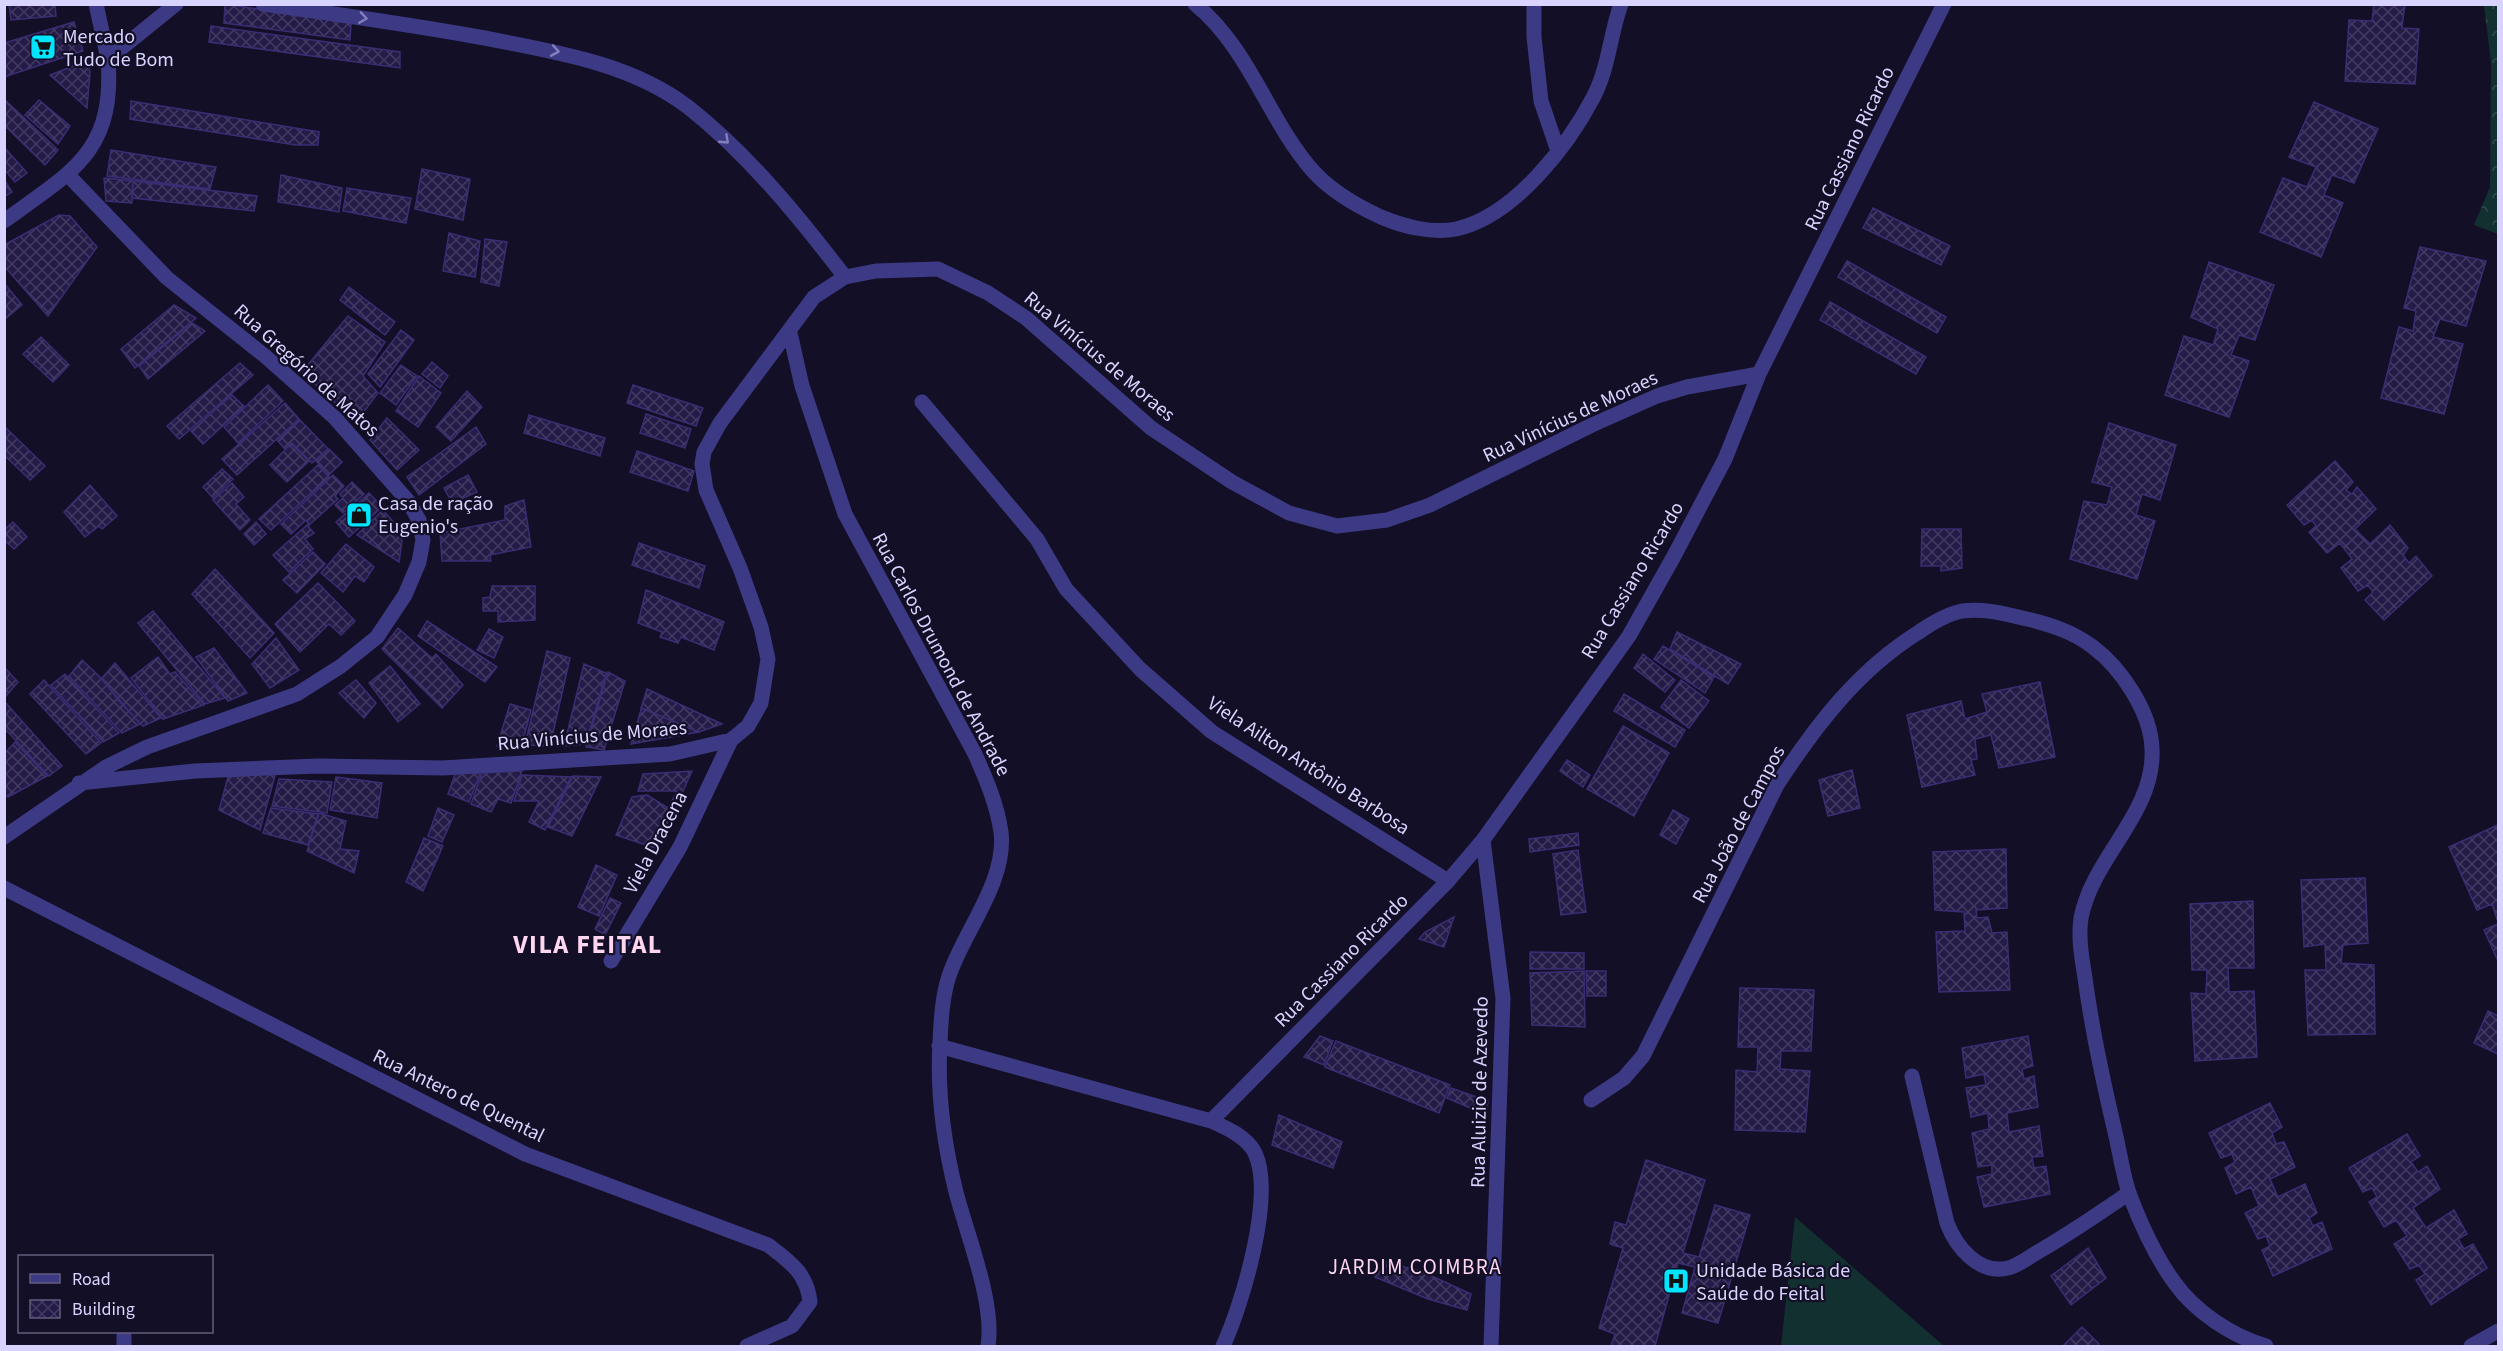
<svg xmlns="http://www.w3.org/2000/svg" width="2503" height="1351" font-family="'Source Sans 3',sans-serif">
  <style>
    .grass { fill: #12302f }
    .forest { fill: url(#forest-crowns) }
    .building { fill: url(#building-cross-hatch); stroke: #3b2d73; stroke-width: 1.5 }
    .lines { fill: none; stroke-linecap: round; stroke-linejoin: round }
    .service { stroke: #3d3a85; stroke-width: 15 }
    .minor { stroke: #3d3a85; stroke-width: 15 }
    .tertiary { stroke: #3d3a85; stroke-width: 15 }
    .oneway { stroke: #837fbc }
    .labels { text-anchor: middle; stroke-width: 4.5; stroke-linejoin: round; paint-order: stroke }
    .poi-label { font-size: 20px; fill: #d9d4ff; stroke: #130f26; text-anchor: start }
    .street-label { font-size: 20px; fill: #d9d4ff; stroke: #130f26 }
    .neighbourhood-label { font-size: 21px; letter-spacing: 1.5px; fill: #ffd6f0; stroke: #130f26 }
    .district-label { font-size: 26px; font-weight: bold; letter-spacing: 1.5px; fill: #ffd6f0; stroke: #130f26 }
  </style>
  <defs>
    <pattern id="forest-crowns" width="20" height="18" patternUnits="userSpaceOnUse" patternTransform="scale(1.5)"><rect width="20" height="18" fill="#12302f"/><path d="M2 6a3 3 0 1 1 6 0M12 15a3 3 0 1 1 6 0" fill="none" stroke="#344d4e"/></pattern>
    <pattern id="building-cross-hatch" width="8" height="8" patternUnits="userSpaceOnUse" patternTransform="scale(1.5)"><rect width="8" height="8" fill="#241b47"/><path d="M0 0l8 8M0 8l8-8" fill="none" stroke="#433b63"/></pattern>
  </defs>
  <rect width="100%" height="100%" fill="#130f26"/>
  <path class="grass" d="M 1795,1217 L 1944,1346 L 1781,1346 Z"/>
  <path class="forest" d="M 2484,5 L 2498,5 L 2498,234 L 2474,225 L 2490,187 L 2491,63 Z"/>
  <path class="building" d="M 9,4 L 55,4 L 56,16 L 11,20 Z
    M 225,4 L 351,23 L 350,40 L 224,23 Z
    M 2374,4 L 2405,4 L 2402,28 L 2419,29 L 2415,84 L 2345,81 L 2349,20 L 2372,21 Z
    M 74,22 L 83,51 L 4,77 L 4,43 Z
    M 211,26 L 400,52 L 400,68 L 209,42 Z
    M 88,60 L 90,72 L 87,108 L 50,75 Z
    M 4,99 L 58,150 L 45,165 L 4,125 Z
    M 39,100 L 70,126 L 58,144 L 25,115 Z
    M 131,101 L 319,132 L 318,145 L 296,145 L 130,119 Z
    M 2314,102 L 2378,129 L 2354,183 L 2332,175 L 2324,195 L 2343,203 L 2321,257 L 2260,232 L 2283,178 L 2307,187 L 2316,167 L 2289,157 Z
    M 4,147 L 27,173 L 15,182 L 4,169 Z
    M 111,150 L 216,167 L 210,189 L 107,176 Z
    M 422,169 L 470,179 L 463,220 L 415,209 Z
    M 281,175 L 342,188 L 339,212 L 278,202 Z
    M 104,178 L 133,181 L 132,203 L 106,201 Z
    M 4,179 L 12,192 L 4,197 Z
    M 133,181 L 257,196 L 254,211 L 132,198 Z
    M 347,188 L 411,198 L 406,223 L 343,211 Z
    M 1873,208 L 1950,246 L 1941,265 L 1863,228 Z
    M 59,215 L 70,216 L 97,247 L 48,316 L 4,266 L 4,245 Z
    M 449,233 L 480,241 L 475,277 L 443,271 Z
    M 485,239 L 507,242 L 499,286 L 481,282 Z
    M 2420,247 L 2486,261 L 2466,326 L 2440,319 L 2433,337 L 2463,344 L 2444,414 L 2381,398 L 2399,327 L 2413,331 L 2416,311 L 2404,308 Z
    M 1847,261 L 1946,317 L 1937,333 L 1838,277 Z
    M 2209,262 L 2274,285 L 2255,340 L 2239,335 L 2231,355 L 2249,361 L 2229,417 L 2165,395 L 2184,336 L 2213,345 L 2218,329 L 2191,317 Z
    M 4,283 L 22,305 L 4,320 Z
    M 349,287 L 395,322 L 385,335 L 340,300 Z
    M 1830,302 L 1926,357 L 1916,374 L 1820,320 Z
    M 174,305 L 196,318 L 135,368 L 121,349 Z
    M 348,316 L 385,342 L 363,376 L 378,393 L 356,422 L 302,372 Z
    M 192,323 L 205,331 L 148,379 L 139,366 Z
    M 401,330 L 414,340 L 380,387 L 368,374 Z
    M 41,337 L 69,365 L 53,382 L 23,354 Z
    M 432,362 L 448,376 L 440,388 L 422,374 Z
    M 240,363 L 253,375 L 179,439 L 167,426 Z
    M 401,365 L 417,376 L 396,405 L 380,393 Z
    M 419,376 L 441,393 L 418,427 L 396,411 Z
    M 268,385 L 283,401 L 238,443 L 224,427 Z
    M 633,385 L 703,408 L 696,426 L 627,403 Z
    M 467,391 L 482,407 L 451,441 L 436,427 Z
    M 232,395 L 244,406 L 203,444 L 191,431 Z
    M 285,403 L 299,419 L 237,475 L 222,459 Z
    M 646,414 L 691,429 L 685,448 L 640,433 Z
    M 529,415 L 605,438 L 600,456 L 524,433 Z
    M 387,418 L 419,450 L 397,470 L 370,440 Z
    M 300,420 L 328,449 L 312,463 L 292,443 L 285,449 L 277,440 Z
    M 2109,423 L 2176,445 L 2160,500 L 2142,494 L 2136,515 L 2155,521 L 2137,579 L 2070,559 L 2084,501 L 2107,505 L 2112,487 L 2092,482 Z
    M 4,426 L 45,466 L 30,480 L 4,455 Z
    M 476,427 L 486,444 L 419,495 L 407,477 Z
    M 291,444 L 309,461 L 287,482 L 270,465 Z
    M 329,449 L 342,462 L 329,475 L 316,461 Z
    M 637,451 L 694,471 L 688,491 L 630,472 Z
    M 2335,461 L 2353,482 L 2346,490 L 2352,494 L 2357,487 L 2376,509 L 2355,529 L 2370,544 L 2390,525 L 2408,548 L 2403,555 L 2409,563 L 2416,556 L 2432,576 L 2384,620 L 2365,600 L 2373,592 L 2368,585 L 2358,591 L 2341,568 L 2352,559 L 2340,543 L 2327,553 L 2309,532 L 2316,526 L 2312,520 L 2304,525 L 2287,505 Z
    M 318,465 L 329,477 L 271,530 L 259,519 Z
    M 222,469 L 233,479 L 213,498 L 203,487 Z
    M 333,475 L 344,486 L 335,496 L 338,499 L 309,525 L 306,520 L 291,534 L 281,524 Z
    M 468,475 L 477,492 L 452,503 L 444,488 Z
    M 352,482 L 364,494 L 343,513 L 335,505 L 343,498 L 340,494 Z
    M 232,483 L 244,497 L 236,504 L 250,520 L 240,530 L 213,500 Z
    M 90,485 L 117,516 L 102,529 L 99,526 L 85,537 L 64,512 Z
    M 369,493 L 382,507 L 349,537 L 336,522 Z
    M 524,500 L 531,547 L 490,555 L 491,561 L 442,561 L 440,533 L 505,520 L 505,506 Z
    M 383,510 L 398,527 L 402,541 L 399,562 L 357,535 Z
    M 13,522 L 27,537 L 14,549 L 4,540 L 4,530 Z
    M 256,522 L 266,534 L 254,545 L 244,534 Z
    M 307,525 L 314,533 L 305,539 L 313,549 L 289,572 L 273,555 Z
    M 1922,529 L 1961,529 L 1962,568 L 1941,571 L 1941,566 L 1921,566 Z
    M 639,543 L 705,566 L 699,588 L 632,565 Z
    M 346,544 L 374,567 L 364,582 L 355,576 L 343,592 L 321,573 Z
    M 313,552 L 325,564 L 297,593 L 283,580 Z
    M 215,569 L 274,633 L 250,658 L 192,594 Z
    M 318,583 L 355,621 L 341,635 L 329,624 L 300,652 L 275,624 Z
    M 492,586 L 535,586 L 535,620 L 498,622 L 498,611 L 483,611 L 483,598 L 490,597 Z
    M 646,590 L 724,622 L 714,650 L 681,637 L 678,643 L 660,637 L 662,632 L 638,623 Z
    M 153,611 L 225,698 L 205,704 L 138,623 Z
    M 427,621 L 497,667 L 485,682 L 418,636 Z
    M 398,628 L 432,658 L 436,654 L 463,685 L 442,708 L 382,649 Z
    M 489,629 L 503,637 L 494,658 L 477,650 Z
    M 1677,632 L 1741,664 L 1728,684 L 1670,649 Z
    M 276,638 L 299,670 L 270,688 L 252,664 Z
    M 1663,646 L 1714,677 L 1705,693 L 1654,659 Z
    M 214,648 L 247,693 L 228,701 L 196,657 Z
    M 547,651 L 570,658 L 550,746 L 525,745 Z
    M 1643,654 L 1675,680 L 1665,692 L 1634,668 Z
    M 158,657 L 170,674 L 175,672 L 204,705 L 163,719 L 131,678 Z
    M 82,660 L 99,676 L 140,724 L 122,733 L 69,676 Z
    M 115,663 L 161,718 L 143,726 L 119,701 L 102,678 Z
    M 584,664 L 606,673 L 586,744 L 564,746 Z
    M 390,666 L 420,704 L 398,722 L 369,683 Z
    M 4,667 L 18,682 L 6,696 L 4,694 Z
    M 608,672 L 625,681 L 604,750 L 586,747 Z
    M 65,674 L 119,733 L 103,742 L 51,685 Z
    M 44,680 L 101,743 L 86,754 L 30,694 Z
    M 356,680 L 376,703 L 364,718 L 339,693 Z
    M 1681,680 L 1709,701 L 1689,728 L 1661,707 Z
    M 2040,682 L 2055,757 L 1999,768 L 1991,735 L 1975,739 L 1977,759 L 1971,760 L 1975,775 L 1922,787 L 1907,715 L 1961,701 L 1965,719 L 1987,712 L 1982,694 Z
    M 647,689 L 722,724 L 699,732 L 631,744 Z
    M 647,689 L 722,724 L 699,732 L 641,708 Z
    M 1624,694 L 1685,730 L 1675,747 L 1614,711 Z
    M 4,701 L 62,766 L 49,776 L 4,728 Z
    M 510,704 L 531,710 L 522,744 L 497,746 Z
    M 1623,726 L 1669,753 L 1634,816 L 1587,789 Z
    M 15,742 L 47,776 L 8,797 L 4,794 L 4,754 Z
    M 1567,760 L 1590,775 L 1583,787 L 1560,771 Z
    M 1852,770 L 1860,808 L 1828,816 L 1819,780 Z
    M 456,771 L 480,774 L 469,802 L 448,794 Z
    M 522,771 L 511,803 L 498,799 L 491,812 L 471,804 L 482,773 Z
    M 692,771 L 675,809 L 669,807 L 677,791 L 638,791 L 643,774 Z
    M 276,772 L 260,830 L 219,810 L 228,777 Z
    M 522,775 L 571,777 L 545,830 L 529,822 L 539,801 L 514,801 Z
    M 573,776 L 601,777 L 572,836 L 548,827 Z
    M 336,777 L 382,783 L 377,818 L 330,810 Z
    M 279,779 L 332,782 L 327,813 L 272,806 Z
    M 647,795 L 673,811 L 655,848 L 616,835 L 632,797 Z
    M 271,808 L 318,814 L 308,845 L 263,833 Z
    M 438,808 L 454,815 L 442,842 L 428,836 Z
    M 1673,810 L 1689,819 L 1676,844 L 1660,835 Z
    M 319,813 L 346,821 L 340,849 L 359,851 L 354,873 L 307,851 Z
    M 2498,825 L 2498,922 L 2492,904 L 2477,910 L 2449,847 Z
    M 1578,833 L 1579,845 L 1530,852 L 1529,839 Z
    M 424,838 L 443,846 L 423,891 L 406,882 Z
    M 2006,849 L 2007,908 L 1976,910 L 1977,918 L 1988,917 L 1992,933 L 2007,932 L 2010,990 L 1939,992 L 1936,932 L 1965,931 L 1964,912 L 1935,910 L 1933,852 Z
    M 1578,850 L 1586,912 L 1561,915 L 1553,854 Z
    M 596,865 L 617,875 L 599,916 L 578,907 Z
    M 2365,878 L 2368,943 L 2343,945 L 2341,963 L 2374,965 L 2375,1034 L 2308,1035 L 2305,970 L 2326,970 L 2325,944 L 2304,947 L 2301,880 Z
    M 610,898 L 621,903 L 605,935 L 595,929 Z
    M 2253,901 L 2254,968 L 2228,968 L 2229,992 L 2254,991 L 2257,1057 L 2195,1061 L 2191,993 L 2206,994 L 2207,970 L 2192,970 L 2190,904 Z
    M 1454,917 L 1444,947 L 1419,939 L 1425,932 Z
    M 2498,924 L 2498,961 L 2484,930 Z
    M 1530,952 L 1584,953 L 1584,969 L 1530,969 Z
    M 1584,971 L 1585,1027 L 1532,1025 L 1530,973 Z
    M 1586,971 L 1606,971 L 1606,996 L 1587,996 Z
    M 1740,988 L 1814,990 L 1811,1051 L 1781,1051 L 1780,1069 L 1810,1071 L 1805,1132 L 1735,1130 L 1736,1070 L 1757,1072 L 1758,1047 L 1738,1047 Z
    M 2488,1011 L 2498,1016 L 2498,1054 L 2474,1043 Z
    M 1320,1036 L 1333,1041 L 1324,1065 L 1304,1057 Z
    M 2028,1036 L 2033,1066 L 2022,1069 L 2024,1079 L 2034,1076 L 2038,1107 L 2007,1113 L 2009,1132 L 2039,1126 L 2043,1156 L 2032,1157 L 2034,1168 L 2046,1166 L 2050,1194 L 1984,1207 L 1977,1177 L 1992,1174 L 1992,1165 L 1978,1167 L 1972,1133 L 1989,1129 L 1988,1113 L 1971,1117 L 1966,1088 L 1986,1085 L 1984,1074 L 1966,1078 L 1962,1048 Z
    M 1336,1041 L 1450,1085 L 1439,1113 L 1325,1067 Z
    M 1451,1088 L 1488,1101 L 1486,1115 L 1447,1098 Z
    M 2270,1103 L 2282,1127 L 2272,1133 L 2276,1144 L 2284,1142 L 2295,1167 L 2270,1179 L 2278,1197 L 2305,1184 L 2317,1213 L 2309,1218 L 2313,1226 L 2322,1222 L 2332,1249 L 2273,1276 L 2262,1250 L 2270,1246 L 2266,1236 L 2258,1239 L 2245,1213 L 2259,1206 L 2251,1187 L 2236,1194 L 2225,1168 L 2235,1162 L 2232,1154 L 2221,1158 L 2209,1133 Z
    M 1279,1115 L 1342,1142 L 1333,1168 L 1272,1145 Z
    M 2407,1134 L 2420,1156 L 2411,1162 L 2418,1172 L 2427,1166 L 2440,1189 L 2413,1208 L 2426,1228 L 2454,1210 L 2467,1234 L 2458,1239 L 2464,1249 L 2473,1244 L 2487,1268 L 2431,1305 L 2416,1280 L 2425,1274 L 2419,1265 L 2410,1269 L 2394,1244 L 2407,1236 L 2396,1220 L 2384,1227 L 2369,1202 L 2377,1197 L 2372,1188 L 2363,1192 L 2349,1168 Z
    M 1646,1160 L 1705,1180 L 1683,1253 L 1699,1257 L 1715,1205 L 1750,1215 L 1718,1323 L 1682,1313 L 1695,1267 L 1678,1263 L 1655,1346 L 1611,1346 L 1615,1334 L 1599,1328 L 1623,1248 L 1610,1244 L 1615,1222 L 1626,1225 Z
    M 2088,1248 L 2106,1278 L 2071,1305 L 2051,1276 Z
    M 1383,1261 L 1423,1272 L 1471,1294 L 1467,1310 L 1428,1299 L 1375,1277 Z
    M 2082,1327 L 2099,1344 L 2097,1346 L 2063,1346 Z"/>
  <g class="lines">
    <path class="service" d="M 922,402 L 1037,539 L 1066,589 L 1140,669 L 1212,732 L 1448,881
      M 611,961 L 680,847 L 731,740
      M 1912,1076 L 1947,1223 C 1956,1247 1979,1275 2008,1268 C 2017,1266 2028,1258 2036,1253 C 2068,1235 2098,1214 2129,1193
      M 124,1332 L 124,1346"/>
    <path class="minor" d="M 96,4 L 108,59
      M 263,4 C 336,14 407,24 479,37 C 550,51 629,62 688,107 C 749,155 799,217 845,277
      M 1195,4 C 1250,49 1268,120 1313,171 C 1331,191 1357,206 1381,217 C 1402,226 1432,234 1456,229 C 1514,216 1568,146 1594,96 C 1609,66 1610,35 1621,4
      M 1534,4 L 1534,37 L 1541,101 L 1558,151
      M 790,333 L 802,386 L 845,514 L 975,754 C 986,779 997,804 1001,832 C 1007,881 964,931 949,976 C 942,997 941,1021 940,1043 C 937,1092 944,1144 956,1192 C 967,1235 995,1303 988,1346
      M 79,783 L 195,771 L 318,766 L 443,768 L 670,754 L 731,740 L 748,726 L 761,703 L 768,659 L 761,627 L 740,568 L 706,490 L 702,464 L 704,452 L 720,423 L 814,297 L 845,277 L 876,271 L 938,269 L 988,293 L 1026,318 L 1151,428 L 1232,482 L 1289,513 L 1337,526 L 1387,520 L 1430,505 L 1592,425 L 1657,396 L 1687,387 L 1759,374
      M 4,837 L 106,767 L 147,747 L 297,694 L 341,666 L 377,637 L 405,595 L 419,562 L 423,540 L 419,520 L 408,501 L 335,418 L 265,356 L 167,278 L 68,175
      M 1483,840 L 1503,998 L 1491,1346
      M 4,888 L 525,1154 L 768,1245 C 790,1262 807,1273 810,1302 L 792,1326 L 747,1346
      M 939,1046 L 1211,1121 C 1227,1128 1247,1137 1255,1153 C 1275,1196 1242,1305 1223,1346
      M 1591,1100 L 1624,1078 L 1643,1056 L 1777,785 C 1816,725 1858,670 1919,632 C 1932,623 1947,614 1962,611 C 1985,608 2005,614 2027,619 C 2052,625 2073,632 2093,647 C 2121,668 2151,712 2152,749 C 2155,814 2093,856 2081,918 C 2078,938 2082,959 2085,978 C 2092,1031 2103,1081 2115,1132 C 2120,1153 2123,1176 2130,1196 C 2142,1227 2155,1256 2174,1282 C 2195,1312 2232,1336 2266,1346
      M 1211,1121 L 1448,881 L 1483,840 L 1629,636 L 1674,556 L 1725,459 L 1759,374 L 1944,4
      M 2471,1346 L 2498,1331"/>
    <path class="tertiary" d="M 4,221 C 73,171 115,152 108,59 L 176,4"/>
  </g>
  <defs><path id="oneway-chevron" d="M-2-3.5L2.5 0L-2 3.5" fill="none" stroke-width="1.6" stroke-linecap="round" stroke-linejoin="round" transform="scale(1.5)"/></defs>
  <g class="oneway">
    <use href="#oneway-chevron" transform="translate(363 18) rotate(8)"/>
    <use href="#oneway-chevron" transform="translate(555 51) rotate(10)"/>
    <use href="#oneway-chevron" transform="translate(725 140) rotate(43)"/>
  </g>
  <defs>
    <symbol id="supermarket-square" viewBox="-11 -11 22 22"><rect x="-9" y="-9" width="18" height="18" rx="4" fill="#00e5ff" stroke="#130f26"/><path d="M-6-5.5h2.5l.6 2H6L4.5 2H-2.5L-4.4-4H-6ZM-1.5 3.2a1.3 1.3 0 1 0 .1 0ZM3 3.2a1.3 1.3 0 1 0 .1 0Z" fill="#111"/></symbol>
    <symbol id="shop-square" viewBox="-11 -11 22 22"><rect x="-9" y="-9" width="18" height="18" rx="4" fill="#00e5ff" stroke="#130f26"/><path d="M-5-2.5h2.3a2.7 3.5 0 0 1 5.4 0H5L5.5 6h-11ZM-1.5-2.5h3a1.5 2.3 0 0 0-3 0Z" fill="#111"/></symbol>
    <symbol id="hospital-square" viewBox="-11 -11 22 22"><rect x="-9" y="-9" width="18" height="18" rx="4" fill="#00e5ff" stroke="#130f26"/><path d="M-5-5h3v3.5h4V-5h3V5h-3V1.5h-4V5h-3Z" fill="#111"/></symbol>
  </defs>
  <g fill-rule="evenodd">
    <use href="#supermarket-square" x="28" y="32" width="30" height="30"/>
    <use href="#shop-square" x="344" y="500" width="30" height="30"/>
    <use href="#hospital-square" x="1661" y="1266" width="30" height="30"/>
  </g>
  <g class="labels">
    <g class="poi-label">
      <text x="63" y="43">Mercado<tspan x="63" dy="23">Tudo de Bom</tspan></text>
      <text x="378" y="510">Casa de ração<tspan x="378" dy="23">Eugenio's</tspan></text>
      <text x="1696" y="1277">Unidade Básica de<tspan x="1696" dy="23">Saúde do Feital</tspan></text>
    </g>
    <g class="street-label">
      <text transform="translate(1849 148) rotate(-64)" y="7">Rua Cassiano Ricardo</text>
      <text transform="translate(1100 356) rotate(40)" y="7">Rua Vinícius de Moraes</text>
      <text transform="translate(307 370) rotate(42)" y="7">Rua Gregório de Matos</text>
      <text transform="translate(1570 416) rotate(-25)" y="7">Rua Vinícius de Moraes</text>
      <text transform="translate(1632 580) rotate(-59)" y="7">Rua Cassiano Ricardo</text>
      <text transform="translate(942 654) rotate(62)" y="7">Rua Carlos Drumond de Andrade</text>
      <text transform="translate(592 735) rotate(-5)" y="7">Rua Vinícius de Moraes</text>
      <text transform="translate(1309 765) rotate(33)" y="7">Viela Ailton Antônio Barbosa</text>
      <text transform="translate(1738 824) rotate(-62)" y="7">Rua João de Campos</text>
      <text transform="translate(655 842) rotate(-62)" y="7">Viela Dracena</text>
      <text transform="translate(1341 960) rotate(-45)" y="7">Rua Cassiano Ricardo</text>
      <text transform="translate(1479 1092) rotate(-89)" y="7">Rua Aluizio de Azevedo</text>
      <text transform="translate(459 1095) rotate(26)" y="7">Rua Antero de Quental</text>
    </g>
    <g class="neighbourhood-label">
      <text x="1415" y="1274">JARDIM COIMBRA</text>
    </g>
    <g class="district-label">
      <text x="588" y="953">VILA FEITAL</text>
    </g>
  </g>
  <rect width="2503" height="1351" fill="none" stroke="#d9d4ff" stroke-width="12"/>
  <rect x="18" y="1255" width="195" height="78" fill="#130f26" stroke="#625e7d" stroke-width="1.5"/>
  <rect x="30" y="1274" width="30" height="9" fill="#3d3a85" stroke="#625e7d" stroke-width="1.5"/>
  <text x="72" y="1285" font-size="18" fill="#d9d4ff">Road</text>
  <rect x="30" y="1300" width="30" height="18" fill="url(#building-cross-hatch)" stroke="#625e7d" stroke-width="1.5"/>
  <text x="72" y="1315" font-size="18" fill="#d9d4ff">Building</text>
</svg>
